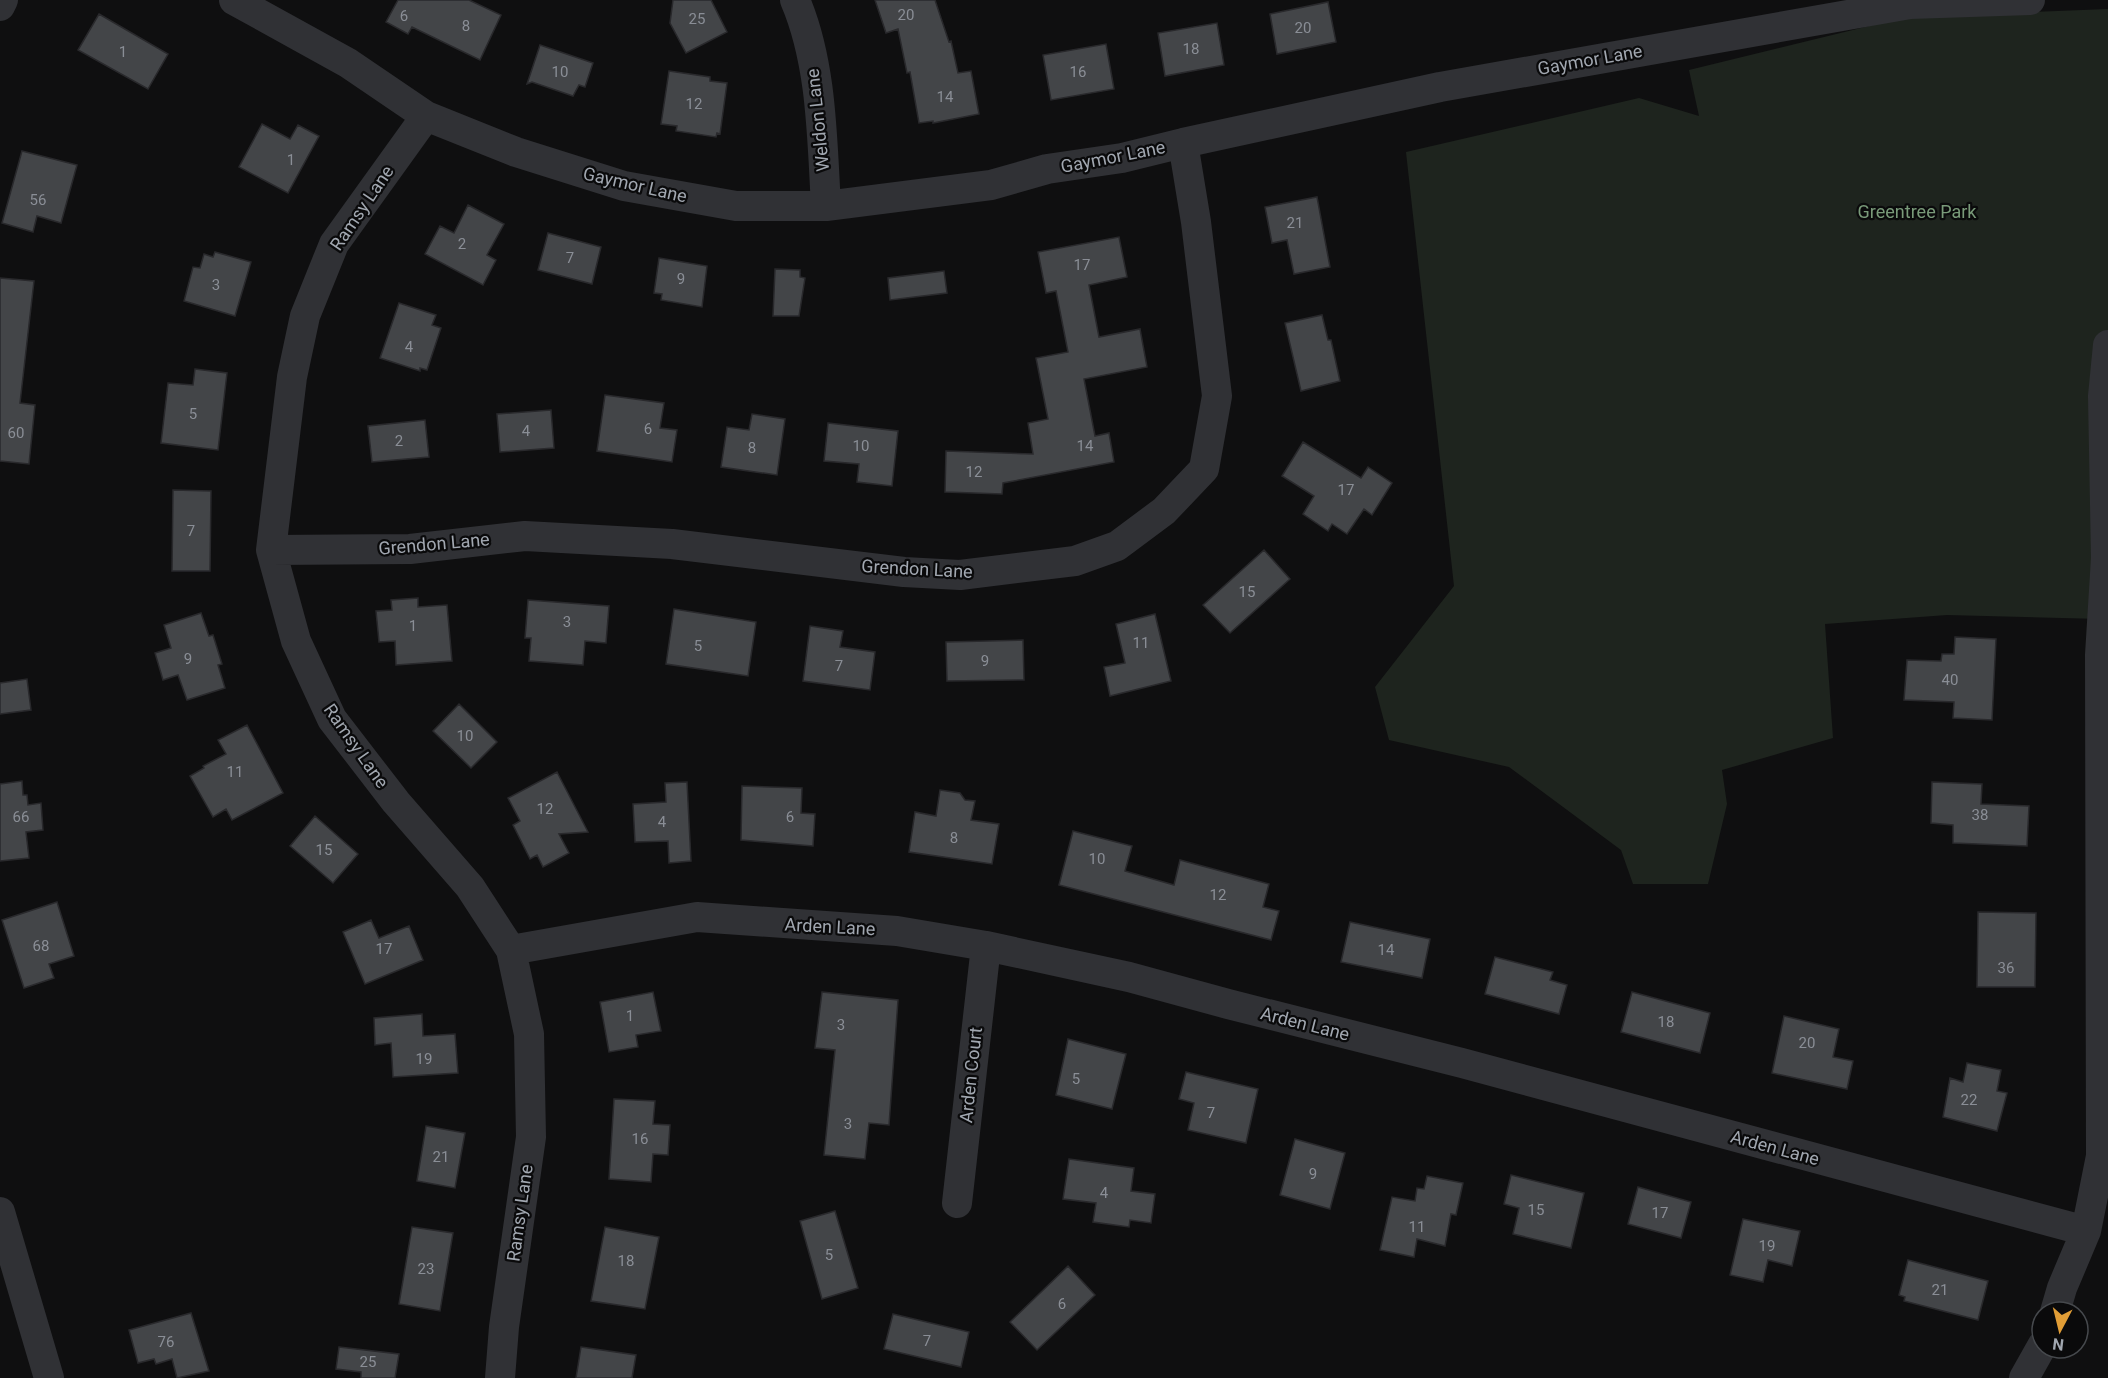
<svg xmlns="http://www.w3.org/2000/svg" width="2108" height="1378" font-family="Roboto,sans-serif">
  <style>
    .green { fill: #1e241e }
    .building { fill: #434548; stroke: #29292c; stroke-width: 1.5 }
    .lines { fill: none; stroke-linecap: round; stroke-linejoin: round }
    .minor { stroke: #303135; stroke-width: 30 }
    .labels { text-anchor: middle; stroke-width: 4.5; stroke-linejoin: round; paint-order: stroke }
    .number-label { font-size: 15px; fill: #8a8e96 }
    .street-label { font-size: 18px; fill: #a1a7b0; stroke: #0a0a0b }
    .park-label { font-size: 18px; fill: #799a79; stroke: #0a0a0b }
  </style>
  <rect width="100%" height="100%" fill="#0f0f10"/>
  <path class="green" d="M 2108,9 L 2108,345 L 2102,619 L 1947,615 L 1825,624 L 1833,738 L 1722,770 L 1727,804 L 1708,884 L 1633,884 L 1621,850 L 1509,767 L 1389,740 L 1375,687 L 1454,586 L 1406,152 L 1639,98 L 1699,116 L 1689,70 L 1906,17 Z"/>
  <path class="building" d="M 398,0 L 469,0 L 501,15 L 480,60 L 412,27 L 408,34 L 386,22 Z
    M 673,0 L 711,0 L 727,32 L 686,53 L 670,23 Z
    M 875,0 L 935,0 L 949,42 L 951,41 L 958,73 L 971,71 L 979,114 L 933,123 L 933,121 L 919,123 L 910,72 L 907,73 L 898,29 L 886,33 Z
    M 1328,2 L 1336,42 L 1277,54 L 1270,14 Z
    M 99,14 L 168,54 L 148,89 L 78,50 Z
    M 1217,23 L 1224,65 L 1165,76 L 1158,33 Z
    M 1106,44 L 1114,89 L 1051,100 L 1043,55 Z
    M 540,45 L 593,63 L 585,87 L 579,85 L 573,96 L 532,82 L 527,84 Z
    M 669,71 L 710,77 L 710,81 L 727,83 L 720,134 L 717,133 L 716,137 L 676,131 L 677,126 L 661,124 Z
    M 262,124 L 290,139 L 298,125 L 319,136 L 288,193 L 239,167 Z
    M 22,151 L 77,165 L 61,223 L 37,216 L 33,232 L 2,223 Z
    M 1317,197 L 1330,267 L 1294,274 L 1287,240 L 1272,243 L 1265,207 Z
    M 468,205 L 504,224 L 487,255 L 496,260 L 483,285 L 425,254 L 440,226 L 454,233 Z
    M 548,233 L 601,247 L 592,284 L 538,270 Z
    M 1119,237 L 1127,277 L 1089,285 L 1099,337 L 1140,329 L 1147,367 L 1084,379 L 1095,436 L 1109,433 L 1114,462 L 1003,483 L 1002,494 L 945,492 L 946,451 L 1033,454 L 1028,423 L 1048,419 L 1036,358 L 1068,352 L 1056,291 L 1046,293 L 1038,252 Z
    M 215,252 L 251,262 L 235,316 L 184,301 L 193,267 L 200,268 L 204,254 L 213,257 Z
    M 659,258 L 707,266 L 702,307 L 661,300 L 662,294 L 654,293 Z
    M 775,269 L 800,270 L 800,277 L 805,278 L 799,316 L 773,316 Z
    M 944,271 L 947,293 L 890,300 L 888,278 Z
    M 0,278 L 34,281 L 20,403 L 35,405 L 29,464 L 0,461 Z
    M 399,303 L 436,315 L 432,325 L 441,328 L 427,370 L 420,368 L 420,371 L 380,358 Z
    M 1322,315 L 1328,340 L 1331,340 L 1340,381 L 1301,391 L 1285,323 Z
    M 195,369 L 227,373 L 218,450 L 161,443 L 168,383 L 193,385 Z
    M 605,395 L 664,403 L 660,428 L 677,430 L 672,462 L 597,451 Z
    M 551,410 L 554,448 L 500,452 L 497,414 Z
    M 752,414 L 785,419 L 777,475 L 721,467 L 727,427 L 749,430 Z
    M 425,420 L 429,457 L 372,462 L 368,426 Z
    M 828,423 L 898,431 L 892,486 L 857,482 L 859,464 L 824,461 Z
    M 1303,442 L 1361,478 L 1368,467 L 1392,483 L 1372,515 L 1364,509 L 1347,534 L 1332,524 L 1328,531 L 1303,514 L 1314,496 L 1282,476 Z
    M 173,490 L 211,491 L 210,571 L 172,571 Z
    M 1264,550 L 1290,579 L 1230,633 L 1203,605 Z
    M 418,598 L 418,607 L 447,605 L 452,661 L 396,665 L 395,641 L 379,642 L 376,611 L 392,610 L 391,600 Z
    M 528,600 L 609,606 L 606,643 L 585,641 L 583,665 L 529,661 L 531,638 L 525,638 Z
    M 674,609 L 756,622 L 748,676 L 666,664 Z
    M 201,613 L 209,636 L 213,635 L 222,664 L 218,665 L 225,688 L 187,700 L 178,675 L 163,680 L 155,653 L 171,648 L 164,625 Z
    M 1155,614 L 1171,681 L 1110,696 L 1104,667 L 1125,663 L 1116,624 Z
    M 810,626 L 843,631 L 840,647 L 875,652 L 870,690 L 803,681 Z
    M 1955,637 L 1996,639 L 1992,720 L 1953,718 L 1954,702 L 1904,700 L 1907,660 L 1941,661 L 1942,654 L 1954,654 Z
    M 1023,640 L 1024,680 L 947,681 L 946,642 Z
    M 27,679 L 31,710 L 0,714 L 0,683 Z
    M 459,704 L 497,742 L 471,768 L 433,731 Z
    M 247,725 L 283,793 L 232,820 L 226,809 L 213,817 L 190,776 L 204,768 L 203,766 L 226,754 L 218,740 Z
    M 557,772 L 588,832 L 559,834 L 569,853 L 543,867 L 537,855 L 530,859 L 513,825 L 520,821 L 508,798 Z
    M 22,781 L 23,795 L 27,795 L 28,805 L 41,803 L 43,830 L 26,832 L 29,858 L 0,861 L 0,784 Z
    M 687,782 L 691,861 L 669,863 L 668,841 L 635,842 L 633,804 L 666,802 L 665,783 Z
    M 1932,782 L 1982,784 L 1981,804 L 2029,806 L 2027,846 L 1953,843 L 1953,825 L 1931,823 Z
    M 742,786 L 802,788 L 801,813 L 815,814 L 813,846 L 741,840 Z
    M 940,790 L 960,793 L 965,800 L 975,801 L 971,820 L 999,824 L 992,864 L 909,852 L 915,812 L 936,816 Z
    M 315,816 L 358,854 L 333,883 L 290,846 Z
    M 1073,831 L 1132,846 L 1125,871 L 1174,885 L 1180,860 L 1269,884 L 1263,907 L 1279,911 L 1271,940 L 1059,885 Z
    M 57,902 L 74,956 L 49,964 L 54,978 L 24,988 L 2,920 Z
    M 1978,912 L 2036,913 L 2035,987 L 1977,987 Z
    M 371,920 L 379,938 L 409,926 L 423,960 L 365,984 L 343,932 Z
    M 1350,922 L 1430,939 L 1422,978 L 1341,962 Z
    M 1495,957 L 1553,972 L 1550,980 L 1567,985 L 1559,1014 L 1485,994 Z
    M 653,992 L 661,1031 L 636,1035 L 638,1047 L 609,1052 L 600,1002 Z
    M 822,992 L 898,1000 L 889,1125 L 869,1123 L 865,1159 L 824,1155 L 835,1050 L 815,1048 Z
    M 1632,992 L 1710,1013 L 1700,1053 L 1621,1032 Z
    M 422,1014 L 423,1036 L 455,1034 L 458,1073 L 393,1077 L 391,1043 L 375,1045 L 374,1018 Z
    M 1784,1016 L 1839,1029 L 1833,1057 L 1853,1061 L 1847,1089 L 1772,1073 Z
    M 1068,1039 L 1126,1054 L 1112,1109 L 1056,1095 Z
    M 1967,1063 L 2001,1070 L 1997,1091 L 2007,1093 L 1997,1131 L 1943,1117 L 1950,1078 L 1963,1082 Z
    M 1186,1072 L 1258,1089 L 1246,1143 L 1188,1130 L 1194,1103 L 1179,1099 Z
    M 614,1099 L 655,1101 L 653,1124 L 670,1125 L 668,1155 L 653,1154 L 651,1182 L 609,1179 Z
    M 426,1126 L 465,1133 L 455,1188 L 417,1181 Z
    M 1295,1139 L 1345,1153 L 1330,1209 L 1280,1195 Z
    M 1069,1159 L 1134,1168 L 1131,1191 L 1155,1194 L 1151,1223 L 1130,1220 L 1129,1227 L 1093,1222 L 1096,1203 L 1063,1199 Z
    M 1511,1175 L 1584,1193 L 1571,1248 L 1513,1234 L 1519,1208 L 1504,1204 Z
    M 1427,1176 L 1463,1183 L 1456,1215 L 1451,1214 L 1445,1246 L 1417,1239 L 1414,1257 L 1380,1250 L 1392,1197 L 1415,1201 L 1417,1188 L 1424,1189 Z
    M 1638,1187 L 1691,1202 L 1681,1238 L 1628,1224 Z
    M 835,1211 L 858,1288 L 822,1299 L 800,1221 Z
    M 1743,1219 L 1800,1231 L 1792,1266 L 1768,1260 L 1763,1282 L 1730,1275 Z
    M 412,1227 L 453,1233 L 440,1311 L 399,1304 Z
    M 605,1227 L 659,1237 L 645,1309 L 591,1301 Z
    M 1908,1260 L 1988,1281 L 1978,1320 L 1904,1301 L 1905,1297 L 1899,1295 Z
    M 1068,1266 L 1095,1295 L 1037,1350 L 1010,1322 Z
    M 191,1313 L 209,1371 L 177,1378 L 172,1359 L 156,1364 L 154,1359 L 138,1363 L 129,1330 Z
    M 893,1314 L 969,1332 L 961,1367 L 884,1349 Z
    M 339,1347 L 399,1354 L 395,1378 L 361,1378 L 361,1372 L 336,1369 Z
    M 581,1347 L 636,1355 L 632,1378 L 576,1378 Z"/>
  <g class="lines">
    <path class="minor" d="M 234,0 L 348,63 L 426,116 L 516,152 L 624,186 L 736,206 L 826,206 L 991,185 L 1047,169 L 1122,158 L 1183,143 L 1440,87 L 1910,4 L 2030,0
      M 795,0 C 822,63 822,138 826,206
      M 0,6 L 3,0
      M 426,116 L 334,244 L 305,316 L 292,377 L 271,550 L 296,641 L 332,719 L 396,802 L 470,887 L 511,950 L 529,1034 L 531,1137 L 504,1327 L 500,1378
      M 271,550 L 410,549 L 525,536 L 672,544 L 904,572 L 960,575 L 1075,561 L 1117,546 L 1164,511 L 1204,469 L 1217,396 L 1196,222 L 1183,143
      M 511,950 L 697,917 L 897,931 L 986,946 L 1129,977 L 1228,1004 L 1462,1063 L 2086,1231
      M 957,1203 L 986,946
      M 0,1212 L 49,1378
      M 2055,1312 L 2062,1288 L 2086,1231 L 2101,1156 L 2100,655 L 2106,558 L 2103,396 L 2108,345
      M 2024,1378 L 2042,1346"/>
  </g>
  <g class="labels">
    <g class="number-label">
      <text x="906" y="20">20</text>
      <text x="404" y="21">6</text>
      <text x="697" y="24">25</text>
      <text x="466" y="31">8</text>
      <text x="1303" y="33">20</text>
      <text x="1191" y="54">18</text>
      <text x="123" y="57">1</text>
      <text x="560" y="77">10</text>
      <text x="1078" y="77">16</text>
      <text x="945" y="102">14</text>
      <text x="694" y="109">12</text>
      <text x="291" y="165">1</text>
      <text x="38" y="205">56</text>
      <text x="1295" y="228">21</text>
      <text x="462" y="249">2</text>
      <text x="570" y="263">7</text>
      <text x="1082" y="270">17</text>
      <text x="681" y="284">9</text>
      <text x="216" y="290">3</text>
      <text x="409" y="352">4</text>
      <text x="193" y="419">5</text>
      <text x="648" y="434">6</text>
      <text x="526" y="436">4</text>
      <text x="16" y="438">60</text>
      <text x="399" y="446">2</text>
      <text x="861" y="451">10</text>
      <text x="1085" y="451">14</text>
      <text x="752" y="453">8</text>
      <text x="974" y="477">12</text>
      <text x="1346" y="495">17</text>
      <text x="191" y="536">7</text>
      <text x="1247" y="597">15</text>
      <text x="567" y="627">3</text>
      <text x="413" y="631">1</text>
      <text x="1141" y="648">11</text>
      <text x="698" y="651">5</text>
      <text x="188" y="664">9</text>
      <text x="985" y="666">9</text>
      <text x="839" y="671">7</text>
      <text x="1950" y="685">40</text>
      <text x="465" y="741">10</text>
      <text x="235" y="777">11</text>
      <text x="545" y="814">12</text>
      <text x="1980" y="820">38</text>
      <text x="21" y="822">66</text>
      <text x="790" y="822">6</text>
      <text x="662" y="827">4</text>
      <text x="954" y="843">8</text>
      <text x="324" y="855">15</text>
      <text x="1097" y="864">10</text>
      <text x="1218" y="900">12</text>
      <text x="41" y="951">68</text>
      <text x="384" y="954">17</text>
      <text x="1386" y="955">14</text>
      <text x="2006" y="973">36</text>
      <text x="630" y="1021">1</text>
      <text x="1666" y="1027">18</text>
      <text x="841" y="1030">3</text>
      <text x="1807" y="1048">20</text>
      <text x="424" y="1064">19</text>
      <text x="1076" y="1084">5</text>
      <text x="1969" y="1105">22</text>
      <text x="1211" y="1118">7</text>
      <text x="848" y="1129">3</text>
      <text x="640" y="1144">16</text>
      <text x="441" y="1162">21</text>
      <text x="1313" y="1179">9</text>
      <text x="1104" y="1198">4</text>
      <text x="1536" y="1215">15</text>
      <text x="1660" y="1218">17</text>
      <text x="1417" y="1232">11</text>
      <text x="1767" y="1251">19</text>
      <text x="829" y="1260">5</text>
      <text x="626" y="1266">18</text>
      <text x="426" y="1274">23</text>
      <text x="1940" y="1295">21</text>
      <text x="1062" y="1309">6</text>
      <text x="927" y="1346">7</text>
      <text x="166" y="1347">76</text>
      <text x="368" y="1367">25</text>
    </g>
    <g class="street-label">
      <text transform="translate(1590 60) rotate(-10)" y="6">Gaymor Lane</text>
      <text transform="translate(818 120) rotate(-96)" y="6">Weldon Lane</text>
      <text transform="translate(1113 157) rotate(-11)" y="6">Gaymor Lane</text>
      <text transform="translate(635 185) rotate(13)" y="6">Gaymor Lane</text>
      <text transform="translate(362 208) rotate(-56)" y="6">Ramsy Lane</text>
      <text transform="translate(434 544) rotate(-5)" y="6">Grendon Lane</text>
      <text transform="translate(917 569) rotate(3)" y="6">Grendon Lane</text>
      <text transform="translate(356 746) rotate(55)" y="6">Ramsy Lane</text>
      <text transform="translate(830 927) rotate(3)" y="6">Arden Lane</text>
      <text transform="translate(1305 1024) rotate(14)" y="6">Arden Lane</text>
      <text transform="translate(971 1075) rotate(-84)" y="6">Arden Court</text>
      <text transform="translate(1775 1148) rotate(15)" y="6">Arden Lane</text>
      <text transform="translate(520 1213) rotate(-82)" y="6">Ramsy Lane</text>
    </g>
    <g class="park-label">
      <text x="1917" y="218">Greentree Park</text>
    </g>
  </g>
  <g transform="translate(2060 1330) rotate(187)"><circle r="28" fill="#0a0a0b" stroke="#46494d" stroke-width="1.5"/>
  <path d="M0-4.5L10 22L0 15L-10 22Z" fill="#e19d36"/>
  <text y="-9" font-size="16" font-weight="bold" text-anchor="middle" fill="#a1a7b0">N</text>
  </g>
</svg>
